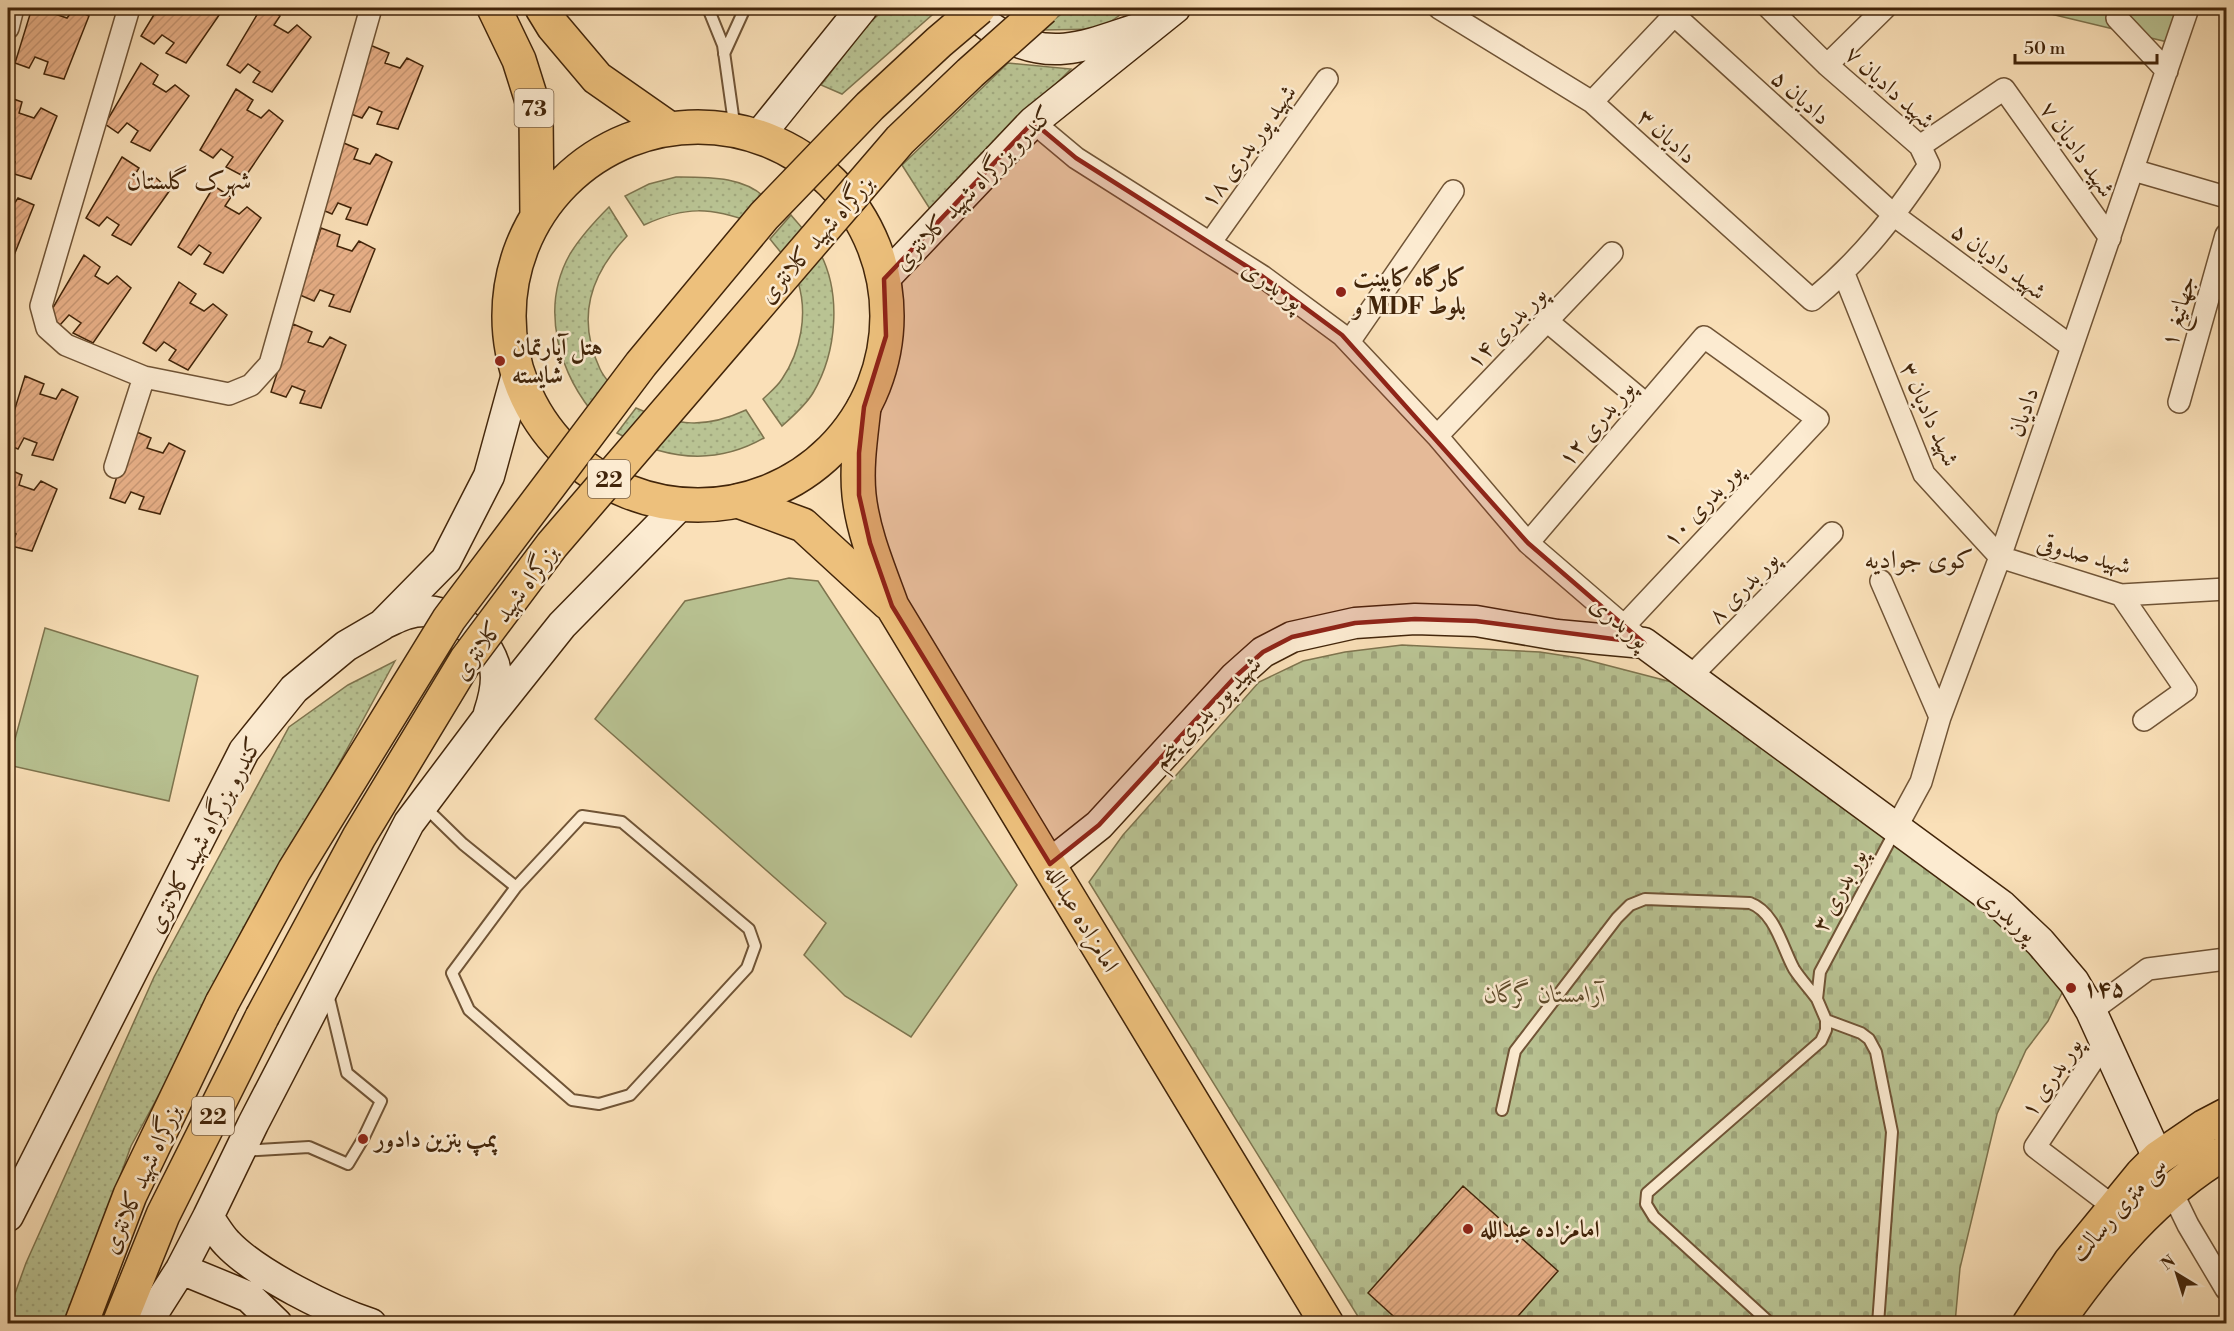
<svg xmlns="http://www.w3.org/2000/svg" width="2234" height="1331" font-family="'Libre Bodoni',Amiri,serif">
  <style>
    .grass { fill: url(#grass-dots); stroke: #7e744e; stroke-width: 1.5 }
    .cemetery { fill: url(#cemetery-stones); stroke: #7e744e; stroke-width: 1.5 }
    .green { fill: #b9c393; stroke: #7e744e; stroke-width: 1.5 }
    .building { fill: url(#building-hatch); stroke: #42250a; stroke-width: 1.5 }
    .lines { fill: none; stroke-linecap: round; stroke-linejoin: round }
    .lane-casing { stroke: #705436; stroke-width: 14 }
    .street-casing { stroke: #705436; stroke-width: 24 }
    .secondary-casing { stroke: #42250a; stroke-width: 33 }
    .primary-casing { stroke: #42250a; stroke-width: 36 }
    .highway-casing { stroke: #42250a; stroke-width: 36 }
    .lane { stroke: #fcebd1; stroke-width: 10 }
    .street { stroke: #fcebd1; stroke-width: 21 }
    .secondary { stroke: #fcebd1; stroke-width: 30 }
    .primary { stroke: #edc07c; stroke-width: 33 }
    .highway { stroke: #edc07c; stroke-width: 33 }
    .highway-bridge-casing { stroke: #42250a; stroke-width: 36; stroke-linecap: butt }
    .highway-bridge { stroke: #edc07c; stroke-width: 33 }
    .marked { fill: #8f2418; fill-opacity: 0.2; stroke: #8f2418; stroke-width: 4.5; stroke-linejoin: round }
    .poi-dot { fill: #8f2418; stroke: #fcebd1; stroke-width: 2 }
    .labels { text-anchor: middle; stroke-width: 5; stroke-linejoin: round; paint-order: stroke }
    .shield { fill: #fcebd1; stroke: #7a6046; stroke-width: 1.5 }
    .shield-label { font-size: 22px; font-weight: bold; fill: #42250a }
    .street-label { font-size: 24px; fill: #42250a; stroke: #fcebd1 }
    .poi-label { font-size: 24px; font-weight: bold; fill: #42250a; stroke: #fcebd1; text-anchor: start }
    .park-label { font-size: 24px; font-style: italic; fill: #604c2c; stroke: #fcebd1 }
    .neighbourhood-label { font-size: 26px; fill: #42250a; stroke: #fcebd1 }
  </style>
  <defs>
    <pattern id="grass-dots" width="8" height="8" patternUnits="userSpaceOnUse" patternTransform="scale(1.5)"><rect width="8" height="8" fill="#b9c393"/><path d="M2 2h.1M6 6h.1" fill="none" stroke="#a0a77d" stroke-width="1.8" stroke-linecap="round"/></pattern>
    <pattern id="cemetery-stones" width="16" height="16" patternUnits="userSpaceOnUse" patternTransform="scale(1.5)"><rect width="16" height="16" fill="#b9c393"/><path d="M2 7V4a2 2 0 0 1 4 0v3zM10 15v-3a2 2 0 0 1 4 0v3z" fill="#a0a77d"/></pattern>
    <pattern id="building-hatch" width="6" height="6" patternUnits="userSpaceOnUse" patternTransform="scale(1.5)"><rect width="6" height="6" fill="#e9b189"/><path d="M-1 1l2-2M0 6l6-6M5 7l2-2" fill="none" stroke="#c99875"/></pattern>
  </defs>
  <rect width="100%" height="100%" fill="#fae0b8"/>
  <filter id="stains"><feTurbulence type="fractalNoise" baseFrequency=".00333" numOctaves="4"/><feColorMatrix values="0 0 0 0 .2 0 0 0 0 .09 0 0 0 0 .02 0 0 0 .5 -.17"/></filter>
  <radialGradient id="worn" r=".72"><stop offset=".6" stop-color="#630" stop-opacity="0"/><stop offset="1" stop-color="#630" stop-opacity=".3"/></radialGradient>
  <path class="grass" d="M 886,8 L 940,8 L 842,94 L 821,85 L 867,25 Z
    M 1069,8 L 1130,8 L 1100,29 L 1041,30 Z
    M 1008,63 L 1071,69 L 930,209 L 902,165 Z
    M 676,177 C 707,177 748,176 769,202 L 753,223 C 711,207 685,206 644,225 L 625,196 L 649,184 Z
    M 609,207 L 627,236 C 590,275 576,318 600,369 C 604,378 613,387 619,395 L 599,420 C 559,375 539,309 570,254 C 581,236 594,222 609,207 Z
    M 791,215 C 800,226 812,238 819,251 C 842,293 837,352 813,393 C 805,406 793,416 782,426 L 763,399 C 769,393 777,387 782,379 C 801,351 808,314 798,282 C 794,266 780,252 770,239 Z
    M 636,408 C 677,426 705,429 746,410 L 764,438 C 715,466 666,460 617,433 Z
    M 395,661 L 131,1146 L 67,1323 L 8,1323 L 8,1313 L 26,1263 L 154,977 L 289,727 L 348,685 Z"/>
  <path class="cemetery" d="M 1402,645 L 1540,652 L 1579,658 L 1683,685 L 2002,920 L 2065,987 L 2048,1021 L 2026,1050 L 1997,1114 L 1960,1268 L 1955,1323 L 1362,1323 L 1089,882 L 1123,835 L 1259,682 L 1303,661 L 1345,652 Z"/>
  <path class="green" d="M 2026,8 L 2182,8 L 2176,44 Z
    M 789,578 L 818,581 L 1017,885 L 911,1037 L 845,996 L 804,955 L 826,923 L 595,719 L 685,601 Z
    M 45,628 L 198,676 L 169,801 L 8,765 Z"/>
  <path class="building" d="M 32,8 L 54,8 L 52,13 L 67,18 L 74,9 L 89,16 L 64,79 L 44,74 L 48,62 L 35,57 L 29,68 L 15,63 Z
    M 158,8 L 224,8 L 186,63 L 166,53 L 174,43 L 162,35 L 154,44 L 141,36 Z
    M 261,8 L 268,8 L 280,16 L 274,25 L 288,33 L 297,25 L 311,37 L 272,92 L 253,82 L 260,72 L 248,64 L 240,73 L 227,65 Z
    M 370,45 L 389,53 L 385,63 L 400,68 L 407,58 L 423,66 L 398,129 L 377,124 L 382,112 L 369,107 L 362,118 L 348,113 Z
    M 141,63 L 158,75 L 153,84 L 166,92 L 175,85 L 189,96 L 150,151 L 131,142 L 138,131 L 127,123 L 118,133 L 105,124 Z
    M 236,89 L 253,100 L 247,110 L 261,118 L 269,110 L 283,121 L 245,177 L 226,167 L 233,157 L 221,149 L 213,158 L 200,150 Z
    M 8,97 L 22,102 L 19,113 L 34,118 L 41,108 L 57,116 L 31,179 L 11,173 L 15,162 L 8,159 Z
    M 339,141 L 358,149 L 354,159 L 370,164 L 376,154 L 392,162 L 367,225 L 346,219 L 351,208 L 338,203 L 332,214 L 318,208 Z
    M 122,157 L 139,168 L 133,178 L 147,186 L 156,178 L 170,190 L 131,245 L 112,235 L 119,225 L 107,217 L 99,226 L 86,218 Z
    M 214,186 L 231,197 L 225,206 L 239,214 L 247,207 L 261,218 L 223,273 L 204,264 L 211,253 L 199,245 L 191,255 L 178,247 Z
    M 18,198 L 34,205 L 9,268 L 8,206 L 12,207 Z
    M 321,228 L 340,235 L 337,246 L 352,251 L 359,241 L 375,249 L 350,312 L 329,306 L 334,295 L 320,290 L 314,301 L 300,295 Z
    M 84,255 L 100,267 L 95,276 L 108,284 L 117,276 L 131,288 L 93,343 L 73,333 L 81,323 L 69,315 L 60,325 L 48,316 Z
    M 179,282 L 196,294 L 190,303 L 204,311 L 213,304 L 227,315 L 188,370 L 169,360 L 176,350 L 164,342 L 156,351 L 143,343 Z
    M 293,324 L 312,332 L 308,342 L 323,347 L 330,337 L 346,345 L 321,408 L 300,403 L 305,391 L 292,386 L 286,397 L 271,392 Z
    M 25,376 L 44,384 L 40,394 L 56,399 L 62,389 L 78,397 L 53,460 L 32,455 L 37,443 L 24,438 L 18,449 L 8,445 L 8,431 Z
    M 132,430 L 151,438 L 147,448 L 163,453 L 169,443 L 185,451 L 160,514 L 139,509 L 144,497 L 131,492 L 125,503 L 110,498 Z
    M 8,469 L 22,475 L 19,485 L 34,490 L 41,481 L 57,489 L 32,551 L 11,546 L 16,534 L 8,531 Z
    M 1463,1186 L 1558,1271 L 1511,1324 L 1402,1324 L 1368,1293 Z"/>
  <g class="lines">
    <defs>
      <path id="lane" d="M 708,8 L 723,45 L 735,130
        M 724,54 L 745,8
        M 425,807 L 463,844 L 516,887 L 582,816 L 622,822 L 749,929 L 755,946 L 747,968 L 630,1095 L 599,1104 L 572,1100 L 469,1010 L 452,973 L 516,887
        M 1826,1020 L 1861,1033 L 1869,1039 L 1876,1052 L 1892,1132 L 1878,1324
        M 1502,1110 L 1515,1051 L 1617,918 L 1630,905 L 1645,899 L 1750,903 C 1775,912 1782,947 1794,969 C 1801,980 1810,989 1817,999
        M 243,1151 L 309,1147 L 348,1164 L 363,1139 L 381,1101 L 347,1073 L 328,994
        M 1771,1324 L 1654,1217 L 1646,1204 L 1647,1193 L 1821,1041 L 1826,1030 L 1826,1020 L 1817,999 L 1820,972 L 1895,831"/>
      <path id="street" d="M 129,8 L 41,306 L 47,328 L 66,345 L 144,377 L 229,394 L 251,385 L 270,364 L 371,8
        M 1439,8 L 1592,102 L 1812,300 C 1861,260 1894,217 1929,165 L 1920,146 L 1827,65 L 1769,8
        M 1674,15 L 1895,216 L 2072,347
        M 2117,18 L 2167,71
        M 8,28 L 13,8
        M 1827,65 L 1885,8
        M 1592,102 L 1681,8
        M 1033,122 L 1076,158 L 1262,276 L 1342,335 L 1437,436 L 1528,543 L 1644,643
        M 1920,146 L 2004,89 L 2110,238
        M 2133,170 L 2226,197
        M 1210,243 L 1327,79
        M 1844,274 L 1924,474 L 2000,557 L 2121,595 L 2226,589
        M 1547,321 L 1646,404
        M 1349,342 L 1453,191
        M 2179,402 L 2226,235
        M 1437,436 L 1612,253
        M 115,467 L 144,377
        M 1528,543 L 1704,337 L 1818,419 L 1624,626
        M 1881,581 L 1940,717
        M 2121,595 L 2186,690 L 2144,720
        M 1690,677 L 1832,533
        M 1896,828 L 1921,782 L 1940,717 L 2000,557 L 2188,8
        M 2091,1011 L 2148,969 L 2226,959
        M 2105,1042 L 2035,1147 L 2114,1207
        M 2171,1190 L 2188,1225 L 2226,1289"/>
      <path id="secondary" d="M 972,8 C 979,21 993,30 1007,37 C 1056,62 1092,43 1140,28
        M 758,137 L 862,8
        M 884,279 L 1033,122 L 1175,8
        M 385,623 C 392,620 399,616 406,614 C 443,602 482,629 494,664 C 499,680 494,698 489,713
        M 1050,864 L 1099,825 L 1235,677 L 1263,652 L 1292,637 L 1355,623 L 1415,619 L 1476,621 L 1557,635 L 1644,643 L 2001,905 L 2040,942 L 2074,982 L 2091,1011 L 2158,1158
        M 8,1216 L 244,751 L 294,689 L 346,646 L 382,625 L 446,560 L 489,476 L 517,374
        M 208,1217 C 214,1225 220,1236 227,1243 C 256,1274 331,1311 371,1324
        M 181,1269 L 249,1297 L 277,1324
        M 146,1324 L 181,1269 L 208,1217 L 253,1124 L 409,823 L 487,719 L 562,625 L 678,507"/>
      <path id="primary" d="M 864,407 C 861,435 856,466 859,495 C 863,533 879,570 892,606 L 1327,1324
        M 738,501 L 803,525 L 888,603
        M 2029,1324 L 2070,1262 L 2142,1174 L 2158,1158 L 2205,1126 L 2226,1115
        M 2056,1324 C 2102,1258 2156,1193 2226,1152"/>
      <path id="highway" d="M 494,8 L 519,60 L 536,114 L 537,217
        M 542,8 L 553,26 L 597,78 L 670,129
        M509 316a189 189 0 1 1 378 0a189 189 0 1 1-378 0Z
        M 81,1324 L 130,1195 L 222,1003
        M 119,1324 L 163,1215 L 262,1017"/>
    </defs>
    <use href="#lane" class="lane-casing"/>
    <use href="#street" class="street-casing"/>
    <use href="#secondary" class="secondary-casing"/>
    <use href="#primary" class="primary-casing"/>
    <use href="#highway" class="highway-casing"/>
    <use href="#lane" class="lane"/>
    <use href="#street" class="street"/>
    <use href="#secondary" class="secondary"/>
    <use href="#primary" class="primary"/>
    <use href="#highway" class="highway"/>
    <defs>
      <path id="highway-bridge" d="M 222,1003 L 294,871 L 449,619 L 641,364 L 764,216 L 870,106 L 939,42 L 979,8
        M 262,1017 L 359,837 L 466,660 L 552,545 L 900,140 L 970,73 L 1043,8"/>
    </defs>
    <use href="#highway-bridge" class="highway-bridge-casing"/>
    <use href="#highway-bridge" class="highway-bridge"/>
  </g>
  <path class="marked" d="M 1033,122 L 1076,158 L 1262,276 L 1342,335 L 1528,543 L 1644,643 L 1476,621 L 1415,619 L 1355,623 L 1292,637 L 1263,652 L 1235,677 L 1099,825 L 1050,864 L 892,606 L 870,543 L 859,495 L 859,453 L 864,407 L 886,336 L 884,279 Z"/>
  <g class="poi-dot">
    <circle cx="1341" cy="292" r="6"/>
    <circle cx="500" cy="361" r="6"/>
    <circle cx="2071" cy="988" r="6"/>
    <circle cx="363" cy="1139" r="6"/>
    <circle cx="1468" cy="1229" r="6"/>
  </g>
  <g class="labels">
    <g class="shield">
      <rect x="514.5" y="89" width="39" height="38" rx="4.5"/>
      <rect x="588" y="460" width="42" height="38" rx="4.5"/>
      <rect x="192" y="1097" width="42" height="38" rx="4.5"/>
    </g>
    <g class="shield-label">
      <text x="534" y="116">73</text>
      <text x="609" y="487">22</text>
      <text x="213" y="1124">22</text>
    </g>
    <g class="street-label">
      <text transform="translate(1890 87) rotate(42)" y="8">شهید دادیان ۷</text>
      <text transform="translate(1801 97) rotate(42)" y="8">دادیان ۵</text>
      <text transform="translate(1667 136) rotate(42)" y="8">دادیان ۳</text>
      <text transform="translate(1248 146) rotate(-54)" y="8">شهید پور بدری ۱۸</text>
      <text transform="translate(2078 149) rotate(55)" y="8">۷ شهید دادیان</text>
      <text transform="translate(973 188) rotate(-46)" y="8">کندرو بزرگراه شهید کلانتری</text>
      <text transform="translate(816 239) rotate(-49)" y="8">بزرگراه شهید کلانتری</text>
      <text transform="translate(1999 261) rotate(37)" y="8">۵ شهید دادیان</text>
      <text transform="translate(1273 285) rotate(35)" y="8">پوربدری</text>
      <text transform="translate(2178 311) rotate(-74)" y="8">جهاتیغ ۱</text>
      <text transform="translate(1506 327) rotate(-46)" y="8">پور بدری ۱۴</text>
      <text transform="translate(2023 412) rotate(-71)" y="8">دادیان</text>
      <text transform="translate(1930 414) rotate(66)" y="8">۳ شهید دادیان</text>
      <text transform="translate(1596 423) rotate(-50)" y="8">پور بدری ۱۲</text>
      <text transform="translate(1702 505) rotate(-47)" y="8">پور بدری ۱۰</text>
      <text transform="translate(2084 554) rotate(15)" y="8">شهید صدوقی</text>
      <text transform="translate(1743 587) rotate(-46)" y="8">پور بدری ۸</text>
      <text transform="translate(505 612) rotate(-54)" y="8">بزرگراه شهید کلانتری</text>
      <text transform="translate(1620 622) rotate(40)" y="8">پوربدری</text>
      <text transform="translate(1206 712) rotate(-46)" y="8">شهید پور بدری پنجم</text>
      <text transform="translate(204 835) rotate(-62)" y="8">کندرو بزرگراه شهید کلانتری</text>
      <text transform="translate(1839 890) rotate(-62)" y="8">پور بدری ۳</text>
      <text transform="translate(2008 915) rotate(41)" y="8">پوربدری</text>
      <text transform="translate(1082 918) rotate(59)" y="8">امامزاده عبدالله</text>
      <text transform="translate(2051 1077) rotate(-56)" y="8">پور بدری ۱</text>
      <text transform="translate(141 1179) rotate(-66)" y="8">بزرگراه شهید کلانتری</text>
      <text transform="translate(2118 1209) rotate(-48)" y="8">سی متری رسالت</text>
    </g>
    <g class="poi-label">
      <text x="1353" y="286">کارگاه کابینت<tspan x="1353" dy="28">و MDF بلوط</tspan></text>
      <text x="512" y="355">هتل آپارتمان<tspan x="512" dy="28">شایسته</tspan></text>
      <text x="2083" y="996">۱۴۵</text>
      <text x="375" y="1147">پمپ بنزین دادور</text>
      <text x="1480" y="1237">امامزاده عبدالله</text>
    </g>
    <g class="park-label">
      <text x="1545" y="1002">آرامستان گرگان</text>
    </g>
    <g class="neighbourhood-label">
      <text x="189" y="189">شهرک گلستان</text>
      <text x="1919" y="568">کوی جوادیه</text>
    </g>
  </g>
  <rect width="2234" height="1331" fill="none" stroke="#fae0b8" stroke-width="30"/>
  <rect x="9" y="9" width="2216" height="1313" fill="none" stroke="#42250a" stroke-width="3"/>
  <rect x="15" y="15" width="2204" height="1301" fill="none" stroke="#42250a" stroke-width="1.5"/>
  <g transform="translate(2177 1274) rotate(322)" stroke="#fcebd1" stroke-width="4.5" paint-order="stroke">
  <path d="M0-4.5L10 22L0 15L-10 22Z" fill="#42250a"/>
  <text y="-9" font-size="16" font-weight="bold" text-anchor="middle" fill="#42250a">N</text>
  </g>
  <path d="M2015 54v9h142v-9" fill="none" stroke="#42250a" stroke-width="3"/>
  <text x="2024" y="54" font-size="18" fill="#42250a" stroke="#fcebd1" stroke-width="4.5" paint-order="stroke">50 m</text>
  <rect width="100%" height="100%" filter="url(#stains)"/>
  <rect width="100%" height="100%" fill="url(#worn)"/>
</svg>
